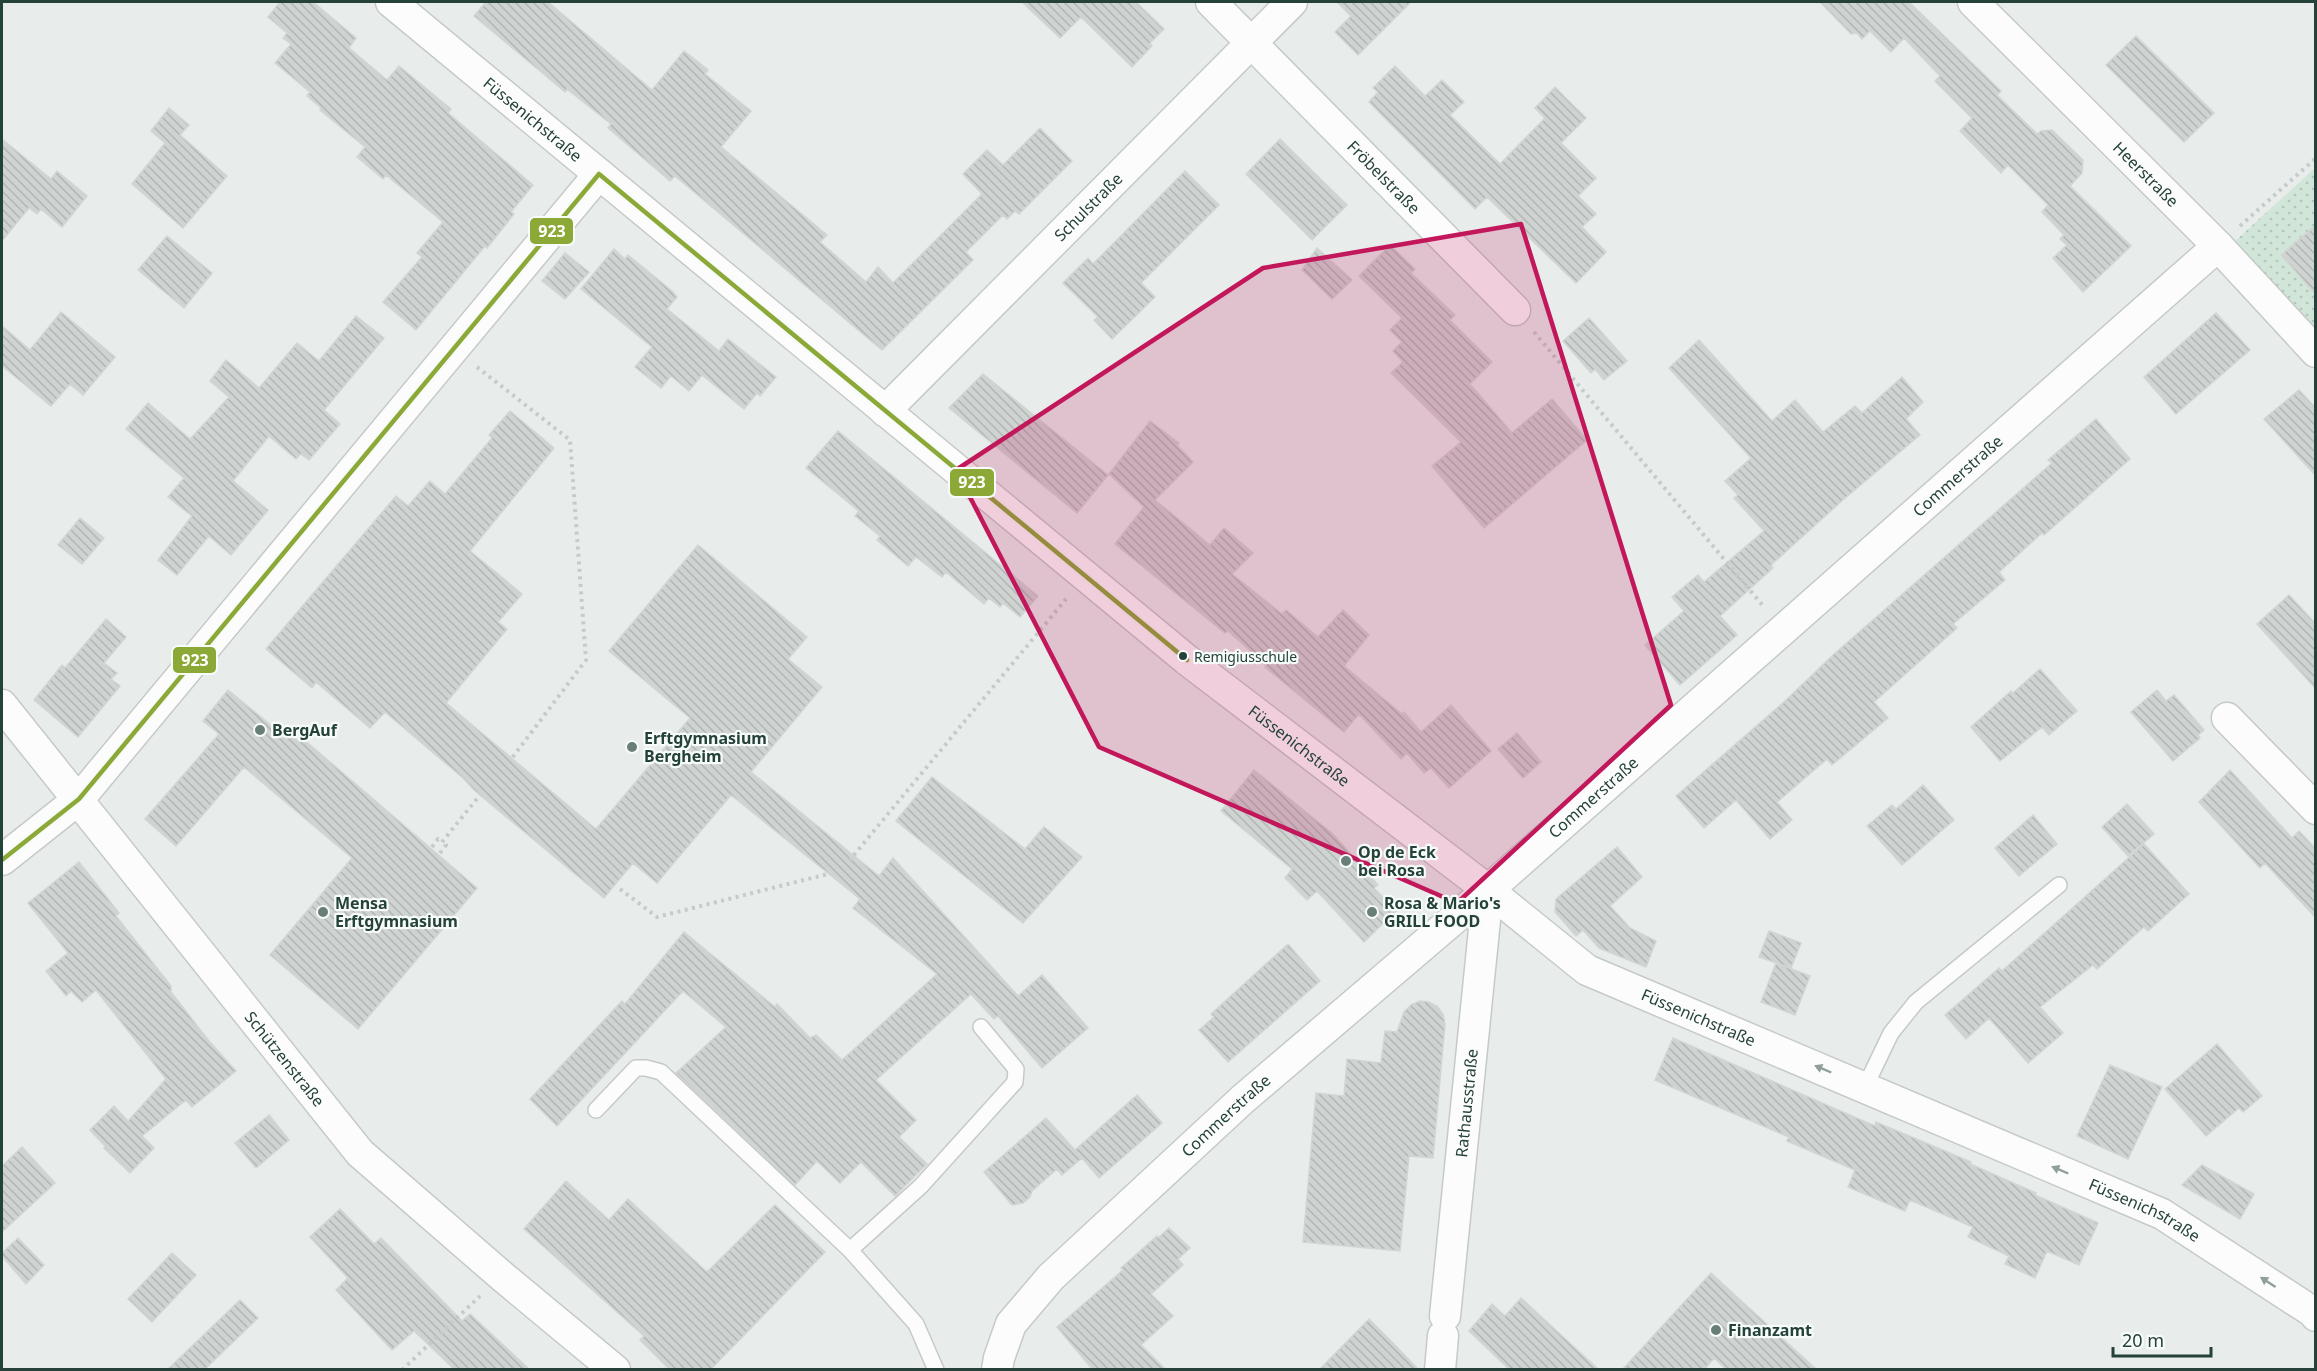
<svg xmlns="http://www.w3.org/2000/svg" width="2317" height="1371" font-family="'Noto Sans',sans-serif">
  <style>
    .grass { fill: url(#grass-dots) }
    .building { fill: url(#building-back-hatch); stroke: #d1d6d4; stroke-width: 1.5 }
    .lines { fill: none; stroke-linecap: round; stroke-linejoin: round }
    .service-casing { stroke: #c5cac8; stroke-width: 18 }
    .minor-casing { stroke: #c5cac8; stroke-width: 33 }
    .path { stroke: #c3ccca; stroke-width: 4; stroke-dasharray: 3 4.5; stroke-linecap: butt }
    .service { stroke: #fcfcfc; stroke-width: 15 }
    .minor { stroke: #fcfcfc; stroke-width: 30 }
    .bus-1-casing { stroke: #f7fbf9; stroke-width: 9 }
    .bus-1 { stroke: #8ca938; stroke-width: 4.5 }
    .oneway { fill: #909f9b }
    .marked { fill: #c2185b; fill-opacity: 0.2; stroke: #c2185b; stroke-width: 4.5; stroke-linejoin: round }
    .bus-dot { fill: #24423a; stroke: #f7fbf9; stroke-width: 2 }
    .poi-dot { fill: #697e78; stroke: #f7fbf9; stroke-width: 2 }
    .labels { text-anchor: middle; stroke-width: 4.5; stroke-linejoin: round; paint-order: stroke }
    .bus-label { font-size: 14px; fill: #24423a; stroke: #f7fbf9; text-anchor: start }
    .street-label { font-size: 16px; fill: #24423a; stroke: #f7fbf9 }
    .poi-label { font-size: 16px; font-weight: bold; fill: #24423a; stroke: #f7fbf9; text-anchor: start }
    .line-badge { stroke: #f7fbf9; stroke-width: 2 }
    .badge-label { font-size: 16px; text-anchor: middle; font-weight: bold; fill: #fff }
  </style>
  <defs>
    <pattern id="grass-dots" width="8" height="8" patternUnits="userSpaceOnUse" patternTransform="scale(1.5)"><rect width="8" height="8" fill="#d1e6d8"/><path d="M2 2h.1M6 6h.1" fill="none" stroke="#b3c6ba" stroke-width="1.8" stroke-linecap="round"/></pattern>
    <pattern id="building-back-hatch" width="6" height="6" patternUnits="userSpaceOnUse" patternTransform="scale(1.5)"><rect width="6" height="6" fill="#cfd4d2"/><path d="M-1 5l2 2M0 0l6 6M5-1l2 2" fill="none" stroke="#b2b7b5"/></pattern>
  </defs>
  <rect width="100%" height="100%" fill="#e8edeb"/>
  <path class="grass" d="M 2315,168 L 2315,328 L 2234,242 Z"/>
  <path class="building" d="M 280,2 L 313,2 L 356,38 L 349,48 L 387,80 L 399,66 L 451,109 L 448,113 L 533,185 L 511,212 L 514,214 L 487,248 L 485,246 L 416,330 L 383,302 L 422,257 L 417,253 L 443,222 L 386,175 L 383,179 L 357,157 L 365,147 L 320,110 L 321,108 L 307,96 L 310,92 L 275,63 L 291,44 L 283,38 L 287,33 L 268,17 Z
    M 486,2 L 548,2 L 652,90 L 684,51 L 708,70 L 705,74 L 751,111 L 721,147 L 827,235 L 820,242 L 866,282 L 878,267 L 893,283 L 982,194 L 963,174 L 987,150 L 1003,165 L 1040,128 L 1072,161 L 1019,214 L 1015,211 L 1007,219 L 1003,215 L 966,252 L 973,260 L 882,350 L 675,176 L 670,181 L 608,128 L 611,124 L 567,89 L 565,92 L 474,16 Z
    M 1022,2 L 1136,2 L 1164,29 L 1150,43 L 1152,46 L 1132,67 L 1081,17 L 1060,38 Z
    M 1337,2 L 1411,2 L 1358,55 L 1335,32 L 1351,16 Z
    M 1820,2 L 1909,2 L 2001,91 L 1997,95 L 2037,134 L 2041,131 L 2052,130 L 2083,160 L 2082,173 L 2070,186 L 2131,246 L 2083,292 L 2053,258 L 2067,245 L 2060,239 L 2064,235 L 2042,212 L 2048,205 L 2008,165 L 2001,173 L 1960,131 L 1972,118 L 1935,81 L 1940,76 L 1904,38 L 1891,52 L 1870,31 L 1862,39 L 1857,33 L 1851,34 Z
    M 2136,36 L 2214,113 L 2184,142 L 2106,65 Z
    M 1395,66 L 1425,96 L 1442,80 L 1464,102 L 1450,115 L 1500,164 L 1545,118 L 1535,108 L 1555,87 L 1586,118 L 1561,143 L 1596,178 L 1578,196 L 1596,214 L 1582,227 L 1606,252 L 1576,283 L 1487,197 L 1475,209 L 1369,102 L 1378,92 L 1373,88 Z
    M 169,108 L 189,125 L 180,135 L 227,176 L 183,228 L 132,184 L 165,143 L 151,131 Z
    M 2,139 L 51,179 L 57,171 L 87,196 L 62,227 L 41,209 L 37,214 L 29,208 L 2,241 Z
    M 1280,139 L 1347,205 L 1312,240 L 1246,174 Z
    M 1185,171 L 1219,205 L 1141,283 L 1155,297 L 1112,339 L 1094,320 L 1098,317 L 1063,283 L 1088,258 L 1093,264 Z
    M 2316,225 L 2316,295 L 2281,255 Z
    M 167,236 L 212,273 L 184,308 L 138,270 Z
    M 1390,245 L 1415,269 L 1411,273 L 1455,315 L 1450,320 L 1492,362 L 1470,384 L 1512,433 L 1552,399 L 1587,440 L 1484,528 L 1432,466 L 1461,442 L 1391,373 L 1403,362 L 1393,351 L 1402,342 L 1390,330 L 1402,318 L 1359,276 Z
    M 1317,248 L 1352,280 L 1332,299 L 1302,270 Z
    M 614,249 L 625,259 L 628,255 L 672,291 L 677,297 L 667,309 L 719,351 L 728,339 L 776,377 L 760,396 L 757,393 L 744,409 L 702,375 L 689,391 L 671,376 L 661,388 L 635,367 L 652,347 L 581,289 Z
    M 565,253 L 589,272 L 565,299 L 542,281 Z
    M 61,312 L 115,357 L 83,395 L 70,384 L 51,406 L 2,366 L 2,326 L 30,350 Z
    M 2216,313 L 2250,350 L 2176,414 L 2144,377 Z
    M 356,316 L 384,338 L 324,410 L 340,424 L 309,460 L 301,454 L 296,459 L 269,436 L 233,481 L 268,510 L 231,555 L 209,536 L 177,575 L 158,560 L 192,516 L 168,497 L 184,478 L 126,429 L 148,403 L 190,439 L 229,397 L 210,381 L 226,360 L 259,388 L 297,343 L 319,361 Z
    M 1589,318 L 1627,361 L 1604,380 L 1595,369 L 1591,373 L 1563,341 Z
    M 1699,340 L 1772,421 L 1795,400 L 1823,432 L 1855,406 L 1862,413 L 1902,377 L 1923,402 L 1906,419 L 1920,435 L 1844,499 L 1771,565 L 1773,568 L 1720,616 L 1737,635 L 1680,685 L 1645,645 L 1684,611 L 1672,597 L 1698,575 L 1704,582 L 1764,531 L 1734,498 L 1738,495 L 1725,481 L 1751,458 L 1669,368 Z
    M 983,374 L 1108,475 L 1077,513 L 949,408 Z
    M 2299,390 L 2316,408 L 2316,476 L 2264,419 Z
    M 510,411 L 554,448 L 470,551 L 522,594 L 498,622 L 507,629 L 446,703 L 596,829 L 690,718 L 609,651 L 698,545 L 807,637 L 788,659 L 822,687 L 751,772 L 879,876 L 893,858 L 1018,996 L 1042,975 L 1088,1028 L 1042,1068 L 998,1016 L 994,1019 L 971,994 L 876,1080 L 916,1120 L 899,1137 L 927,1164 L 895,1196 L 861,1162 L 840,1183 L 817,1161 L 795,1185 L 676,1073 L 726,1027 L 683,991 L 557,1126 L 530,1099 L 622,1001 L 625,1004 L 684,932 L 775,1007 L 777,1004 L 810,1038 L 816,1035 L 842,1060 L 937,974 L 853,908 L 860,899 L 731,795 L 657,883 L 633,863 L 604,898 L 474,790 L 463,778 L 385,712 L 370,728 L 316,682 L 312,688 L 266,649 L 396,496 L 408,506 L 430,481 L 445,494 L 492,438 L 489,435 Z
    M 2096,419 L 2130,459 L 2044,535 L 2042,533 L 1999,572 L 2005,580 L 1953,624 L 1957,628 L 1874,702 L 1888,718 L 1832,765 L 1827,759 L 1777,802 L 1792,820 L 1770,839 L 1736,800 L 1704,828 L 1676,796 L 1784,702 L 1833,655 L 2052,463 L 2048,460 Z
    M 1150,421 L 1179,443 L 1177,445 L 1193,462 L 1155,500 L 1210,545 L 1224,528 L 1253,553 L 1232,574 L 1282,614 L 1286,610 L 1318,637 L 1343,610 L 1369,635 L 1344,666 L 1402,714 L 1404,712 L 1421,732 L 1451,705 L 1491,751 L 1449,788 L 1431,768 L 1424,773 L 1407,753 L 1401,759 L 1359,714 L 1344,732 L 1265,667 L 1266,665 L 1228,631 L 1225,633 L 1115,544 L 1144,507 L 1109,474 Z
    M 838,431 L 1038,596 L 1020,617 L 1003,603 L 1000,607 L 989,598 L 984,604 L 946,572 L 942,577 L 916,557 L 908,566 L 877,540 L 880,536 L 855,516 L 859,511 L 806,468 Z
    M 80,518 L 104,538 L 82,564 L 58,545 Z
    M 2289,595 L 2316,624 L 2316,689 L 2257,624 Z
    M 106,619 L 126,637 L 104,663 L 117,673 L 111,679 L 120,686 L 78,737 L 34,700 L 62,665 L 65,668 Z
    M 2040,669 L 2077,711 L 2049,735 L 2042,727 L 2000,761 L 1971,727 L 2011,691 L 2013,693 Z
    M 228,690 L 278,731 L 282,726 L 299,742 L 302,738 L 477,888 L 358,1029 L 270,955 L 352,858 L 244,767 L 176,846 L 145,819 L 219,734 L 203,721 Z
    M 2157,690 L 2166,701 L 2174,695 L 2204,730 L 2198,735 L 2200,738 L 2173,761 L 2131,712 Z
    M 1517,733 L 1541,762 L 1523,778 L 1498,749 Z
    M 1254,770 L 1333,834 L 1378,885 L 1374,888 L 1396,911 L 1364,942 L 1317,891 L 1307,900 L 1285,878 L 1292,869 L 1221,811 Z
    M 2230,770 L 2292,838 L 2299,831 L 2316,849 L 2316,918 L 2265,863 L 2260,868 L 2199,802 Z
    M 932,777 L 1025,849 L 1044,827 L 1082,857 L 1023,923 L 896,821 Z
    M 1923,785 L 1954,820 L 1902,865 L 1867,826 L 1892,805 L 1896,809 Z
    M 2127,804 L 2154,834 L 2128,856 L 2102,827 Z
    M 2033,815 L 2057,844 L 2019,876 L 1995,848 Z
    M 2144,844 L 2189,894 L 2148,931 L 2144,927 L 2097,969 L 2093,965 L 2040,1007 L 2063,1033 L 2028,1063 L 1989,1018 L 1966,1039 L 1945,1015 L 1999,968 L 2002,971 Z
    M 1617,847 L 1642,877 L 1610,906 L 1630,928 L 1656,941 L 1646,967 L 1599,948 L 1583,930 L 1576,936 L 1555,912 L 1556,899 Z
    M 79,862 L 119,913 L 116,916 L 171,986 L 171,992 L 209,1041 L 236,1071 L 192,1107 L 186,1100 L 142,1136 L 154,1148 L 130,1173 L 104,1148 L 105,1146 L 90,1130 L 114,1106 L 128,1121 L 166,1079 L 96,990 L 82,1002 L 71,991 L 66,996 L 46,971 L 68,953 L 28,903 Z
    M 1769,931 L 1801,943 L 1791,968 L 1759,957 Z
    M 1288,944 L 1320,981 L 1228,1062 L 1199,1030 L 1214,1017 L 1211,1014 Z
    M 1776,963 L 1810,976 L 1795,1015 L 1761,1002 Z
    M 1420,1001 L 1429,1002 L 1437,1006 L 1443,1014 L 1445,1024 L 1433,1158 L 1409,1156 L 1400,1251 L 1303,1242 L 1316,1093 L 1344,1096 L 1347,1059 L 1381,1063 L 1385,1031 L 1397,1032 L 1404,1012 L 1411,1005 Z
    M 1673,1038 L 1875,1126 L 1876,1122 L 1971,1162 L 1970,1164 L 2036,1193 L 2035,1195 L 2098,1223 L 2079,1265 L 2047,1251 L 2035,1278 L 2005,1264 L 2009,1256 L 1968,1237 L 1973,1227 L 1910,1200 L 1905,1211 L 1848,1187 L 1855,1170 L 1787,1141 L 1789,1137 L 1655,1080 Z
    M 2217,1044 L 2262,1096 L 2243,1112 L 2239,1108 L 2206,1136 L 2165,1089 Z
    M 2110,1065 L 2162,1087 L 2128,1159 L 2077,1136 Z
    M 1137,1095 L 1162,1123 L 1099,1178 L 1082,1158 L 1062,1175 L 1057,1169 L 1032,1191 L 1030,1197 L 1023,1203 L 1012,1205 L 984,1172 L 1046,1118 L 1075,1150 Z
    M 269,1115 L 289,1140 L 256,1168 L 235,1143 Z
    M 22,1147 L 55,1183 L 2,1232 L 2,1166 Z
    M 2202,1165 L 2254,1194 L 2240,1219 L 2182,1185 Z
    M 566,1181 L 609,1220 L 628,1199 L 707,1272 L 775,1205 L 825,1252 L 710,1370 L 670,1370 L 640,1340 L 644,1336 L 524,1229 Z
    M 340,1209 L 374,1244 L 381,1238 L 462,1321 L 470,1314 L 530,1370 L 455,1370 L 414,1331 L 392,1350 L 336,1290 L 348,1278 L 310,1237 Z
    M 1169,1228 L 1190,1248 L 1178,1259 L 1183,1265 L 1151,1294 L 1173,1316 L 1141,1345 L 1166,1370 L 1093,1370 L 1057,1327 L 1123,1270 L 1121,1268 L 1157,1236 L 1158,1238 Z
    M 18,1238 L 44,1265 L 26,1284 L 2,1256 L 2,1253 Z
    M 172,1253 L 196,1275 L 152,1322 L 128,1299 Z
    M 1711,1273 L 1748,1307 L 1817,1370 L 1727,1370 L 1714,1358 L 1704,1370 L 1622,1370 Z
    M 1521,1298 L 1599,1370 L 1510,1370 L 1469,1331 L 1492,1304 L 1505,1316 Z
    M 240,1300 L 258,1318 L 204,1370 L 167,1370 Z
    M 1369,1319 L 1389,1339 L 1419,1370 L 1319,1370 Z"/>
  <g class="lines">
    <defs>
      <path id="service" d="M 1865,1087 L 1891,1033 L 1916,1002 L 2059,885
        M 596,1110 L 636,1068 L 646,1068 L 661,1072 L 850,1250 L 916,1324 L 936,1370
        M 850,1250 L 921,1186 L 1015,1082 L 1016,1069 L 981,1027"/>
      <g id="minor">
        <path id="s1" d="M 391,2 L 1187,660 L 1488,890 L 1587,970 L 2162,1214 L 2313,1312 L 2316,1316"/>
        <path id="s2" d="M 1211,2 L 1515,310"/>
        <path id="s3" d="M 1973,2 L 2218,246 L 2316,352"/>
        <path id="s4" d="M 885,411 L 1292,2"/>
        <path id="s5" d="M 2,705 L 360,1153 L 503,1277 L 615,1370"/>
        <path d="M 2227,718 L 2316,809"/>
        <path d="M 2,860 L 79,799 L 599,174"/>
        <path id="s6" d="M 1445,1316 L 1488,890"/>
        <path id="s7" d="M 997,1370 L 999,1358 L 1011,1324 L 1051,1277 L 1243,1099 L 1488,890 L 2218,246"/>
        <path d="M 1440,1370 L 1443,1336"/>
      </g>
    </defs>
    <use href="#service" class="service-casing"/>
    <use href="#minor" class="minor-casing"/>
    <path class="path" d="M 2240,226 L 2316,158
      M 1534,332 L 1764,607
      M 477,367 L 570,440 L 586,660 L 512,758
      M 432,847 L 438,839 L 442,842
      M 440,853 L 446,845 L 442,842 L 480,795
      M 849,861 L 1066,599
      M 620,889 L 657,917 L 828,874
      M 402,1370 L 480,1296"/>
    <use href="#service" class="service"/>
    <use href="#minor" class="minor"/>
    <defs>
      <path id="bus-1" d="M 2,860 L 79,799 L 599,174 L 1187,660"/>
    </defs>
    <use href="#bus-1" class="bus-1-casing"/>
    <use href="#bus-1" class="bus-1"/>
  </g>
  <defs><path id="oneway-solid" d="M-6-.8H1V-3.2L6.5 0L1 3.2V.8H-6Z" transform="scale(1.5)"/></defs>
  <g class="oneway">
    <use href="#oneway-solid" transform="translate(1823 1069) rotate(-157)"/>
    <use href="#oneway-solid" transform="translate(2060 1170) rotate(-157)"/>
    <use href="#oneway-solid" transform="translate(2268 1282) rotate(-147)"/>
  </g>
  <path class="marked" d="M 1521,224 L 1671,705 L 1457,903 L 1099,747 L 956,470 L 1263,268 Z"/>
  <circle class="bus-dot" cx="1183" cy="656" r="5"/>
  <g class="poi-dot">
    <circle cx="260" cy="730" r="6"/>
    <circle cx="632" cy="747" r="6"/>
    <circle cx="1346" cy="861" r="6"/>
    <circle cx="323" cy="912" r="6"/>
    <circle cx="1372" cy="912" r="6"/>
    <circle cx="1716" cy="1330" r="6"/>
  </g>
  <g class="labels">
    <g class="bus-label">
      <text x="1194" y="662">Remigiusschule</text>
    </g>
    <g class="street-label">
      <text dy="6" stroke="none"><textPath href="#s1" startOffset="184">Füssenichstraße</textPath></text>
      <text dy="6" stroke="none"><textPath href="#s3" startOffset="244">Heerstraße</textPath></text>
      <text dy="6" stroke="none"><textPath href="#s2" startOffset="246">Fröbelstraße</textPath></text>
      <text dy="6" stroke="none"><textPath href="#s4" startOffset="288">Schulstraße</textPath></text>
      <text dy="6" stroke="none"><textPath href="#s7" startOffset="1320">Commerstraße</textPath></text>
      <text dy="6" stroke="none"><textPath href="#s1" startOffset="1174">Füssenichstraße</textPath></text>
      <text dy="6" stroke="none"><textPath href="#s7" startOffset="834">Commerstraße</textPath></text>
      <text dy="6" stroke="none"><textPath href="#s1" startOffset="1660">Füssenichstraße</textPath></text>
      <text dy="6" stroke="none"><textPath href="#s5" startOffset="453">Schützenstraße</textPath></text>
      <text dy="6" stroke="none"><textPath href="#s6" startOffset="214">Rathausstraße</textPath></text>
      <text dy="6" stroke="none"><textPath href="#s7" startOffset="348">Commerstraße</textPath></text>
      <text dy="6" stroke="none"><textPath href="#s1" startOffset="2146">Füssenichstraße</textPath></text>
    </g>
    <g class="poi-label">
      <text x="272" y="736">BergAuf</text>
      <text x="644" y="744">Erftgymnasium<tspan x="644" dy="18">Bergheim</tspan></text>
      <text x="1358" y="858">Op de Eck<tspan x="1358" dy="18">bei Rosa</tspan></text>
      <text x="335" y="909">Mensa<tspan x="335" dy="18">Erftgymnasium</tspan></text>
      <text x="1384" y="909">Rosa &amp; Mario's<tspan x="1384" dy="18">GRILL FOOD</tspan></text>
      <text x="1728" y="1336">Finanzamt</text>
    </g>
  </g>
  <g class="line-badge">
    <rect x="529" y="217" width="45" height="28" rx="6" fill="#8ca938"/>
    <rect x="949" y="468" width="46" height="29" rx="6" fill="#8ca938"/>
    <rect x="172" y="646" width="45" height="28" rx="6" fill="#8ca938"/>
  </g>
  <g class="badge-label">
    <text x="552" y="237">923</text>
    <text x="972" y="488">923</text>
    <text x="195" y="666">923</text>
  </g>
  <rect width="2317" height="1371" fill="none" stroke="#24423a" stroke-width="6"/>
  <path d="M2113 1347v9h98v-9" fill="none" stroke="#24423a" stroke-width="3"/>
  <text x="2122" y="1347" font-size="18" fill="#24423a" stroke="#f7fbf9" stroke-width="4.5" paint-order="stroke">20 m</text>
</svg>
